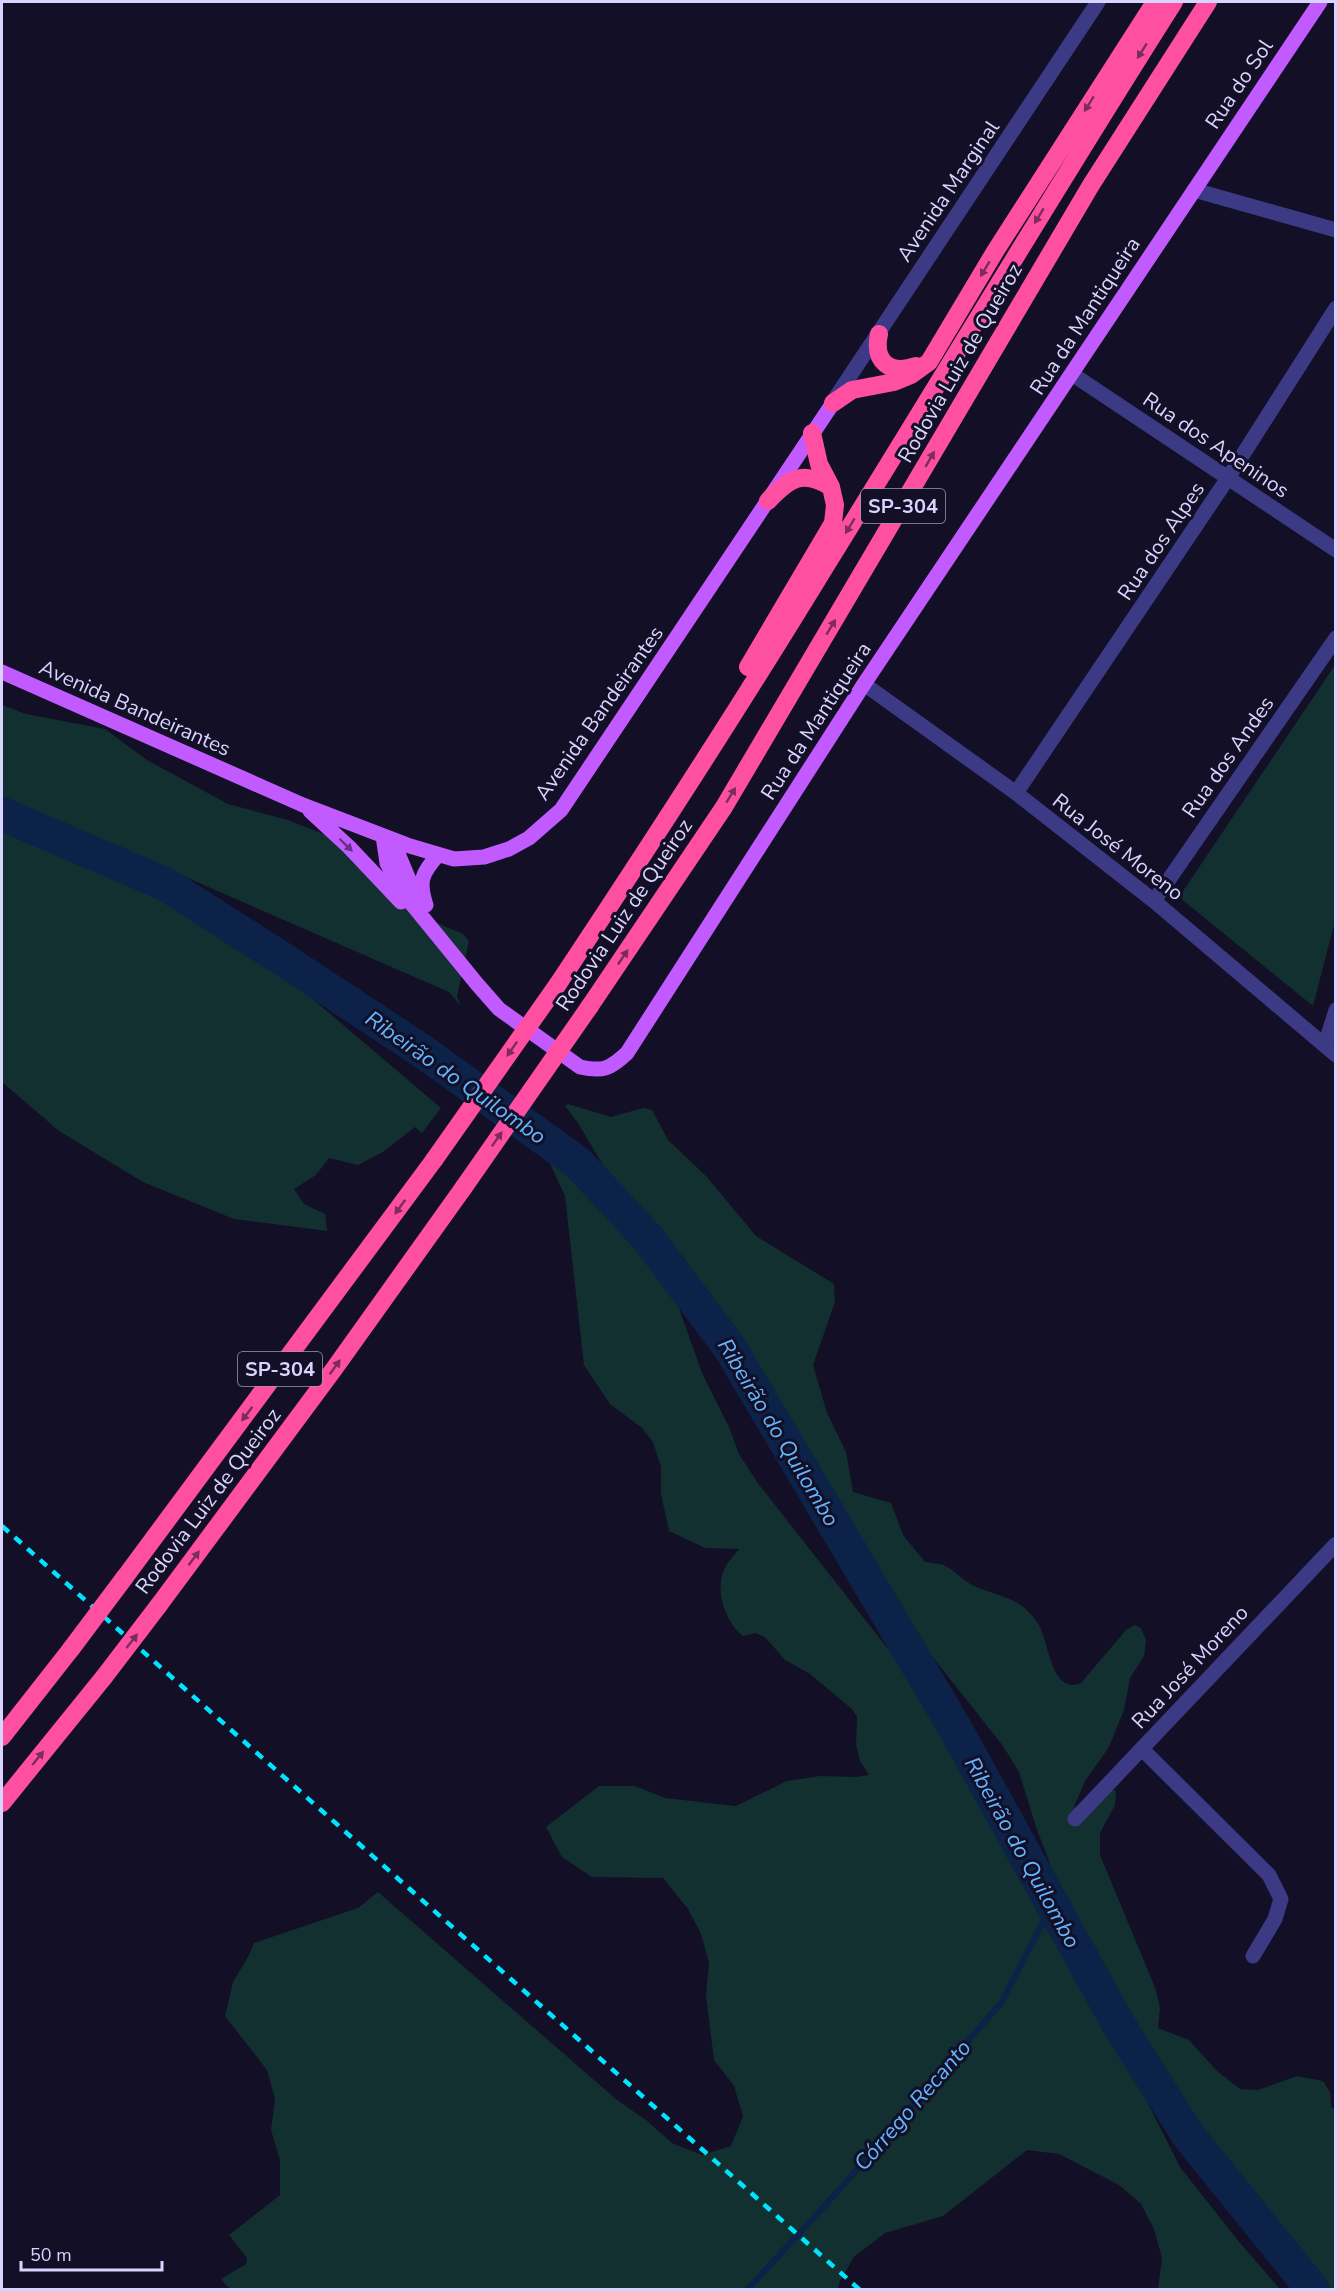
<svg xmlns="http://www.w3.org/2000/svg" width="1337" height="2291" font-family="'Nunito Sans',sans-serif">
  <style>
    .green { fill: #12302f }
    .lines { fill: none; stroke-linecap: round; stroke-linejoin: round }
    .stream { stroke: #0c2248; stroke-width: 6 }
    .river { stroke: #0c2248; stroke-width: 34 }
    .minor { stroke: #3d3a85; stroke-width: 15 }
    .major { stroke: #c25bff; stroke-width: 15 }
    .highway { stroke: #ff4fa3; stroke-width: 18 }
    .rail { stroke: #00e5ff; stroke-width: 4.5; stroke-dasharray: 9 8; stroke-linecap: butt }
    .highway-bridge { stroke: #ff4fa3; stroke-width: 18 }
    .oneway { fill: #7d2c5e }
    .oneway2 { fill: #623188 }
    .labels { text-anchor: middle; stroke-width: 6; stroke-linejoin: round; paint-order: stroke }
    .shield { fill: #130f26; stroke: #9e99be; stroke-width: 1.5 }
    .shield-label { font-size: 20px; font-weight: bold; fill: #d9d4ff }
    .street-label { font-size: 21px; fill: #d9d4ff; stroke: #130f26 }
    .water-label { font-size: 22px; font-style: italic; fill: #62b6ff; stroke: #130f26 }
  </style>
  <rect width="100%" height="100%" fill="#130f26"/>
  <path class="green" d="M 1335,665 L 1335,921 L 1313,1006 L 1179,897 Z
    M 2,705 L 26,714 L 105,729 L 147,760 L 228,804 L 288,820 L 336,839 L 416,914 L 463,934 L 469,941 L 457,996 L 460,1005 L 449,992 L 2,797 Z
    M 2,827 L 24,832 L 93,856 L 219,908 L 249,927 L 277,955 L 308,995 L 441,1108 L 422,1133 L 415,1127 L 383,1152 L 358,1165 L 329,1158 L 316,1175 L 294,1189 L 304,1204 L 325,1214 L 327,1231 L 234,1219 L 143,1182 L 59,1131 L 2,1082 Z
    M 568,1104 L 611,1117 L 643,1108 L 652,1110 L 668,1140 L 706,1176 L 756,1236 L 834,1284 L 835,1302 L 813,1365 L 827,1413 L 846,1452 L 853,1492 L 891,1503 L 903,1535 L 925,1562 C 930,1563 938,1563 943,1565 C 954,1569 963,1581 974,1586 C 1001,1598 1021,1596 1039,1625 C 1049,1643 1051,1695 1081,1683 L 1126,1630 L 1135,1625 L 1141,1628 L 1146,1640 L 1144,1656 L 1130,1678 L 1124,1710 L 1109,1747 L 1085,1781 L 1074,1807 L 1079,1810 L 1105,1787 L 1116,1791 L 1115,1805 L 1100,1833 L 1100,1855 L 1156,1990 L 1160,2008 L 1158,2028 L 1189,2040 L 1217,2071 L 1240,2089 L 1258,2090 L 1297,2076 L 1323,2081 L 1330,2092 L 1331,2107 L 1336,2110 L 1335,2289 L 1326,2289 L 1159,2077 L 1145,2050 L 1081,1944 L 1072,1913 L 1058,1885 L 1036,1827 L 1019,1772 L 1003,1746 L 927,1650 L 906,1628 L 789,1479 L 578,1123 L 565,1106 Z
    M 545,1144 L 569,1160 L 596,1185 L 654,1258 L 670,1283 L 702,1373 L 729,1427 L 739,1454 L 757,1482 L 892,1654 L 936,1695 L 956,1722 L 1180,2167 L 1240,2243 L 1280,2289 L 1158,2289 L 1162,2258 L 1154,2229 L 1141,2204 L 1119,2185 L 1059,2154 L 1027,2150 L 943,2216 L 885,2233 L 854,2257 L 839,2283 L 838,2289 L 235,2290 L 228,2287 L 221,2279 L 246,2264 L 247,2258 L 229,2235 L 280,2195 L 280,2160 L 271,2130 L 275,2099 L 267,2070 L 225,2016 L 233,1982 L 249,1955 L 254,1943 L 358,1908 L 378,1892 L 617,2100 L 646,2120 L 672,2143 L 702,2155 L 731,2146 L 743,2116 L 734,2086 L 714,2060 L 706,1995 L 709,1963 L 701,1934 L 688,1909 L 663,1878 L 592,1877 L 562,1857 L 546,1827 L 599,1786 L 635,1786 L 665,1798 L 736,1806 L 787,1781 L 820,1776 L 856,1777 L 869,1775 L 860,1761 L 856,1744 L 857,1717 L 852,1709 L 810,1674 L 785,1660 L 765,1637 L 755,1633 L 743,1636 C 725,1622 714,1589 725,1568 C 728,1561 735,1555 739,1549 L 705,1548 L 669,1531 L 661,1494 L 661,1467 L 653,1442 L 642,1428 L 610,1404 L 584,1365 L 565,1196 L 545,1153 Z"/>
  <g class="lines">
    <path class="stream" d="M 747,2290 L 840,2189 L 1001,2003 L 1053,1903"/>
    <path class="river" d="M 2,814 L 165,884 L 281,958 L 425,1053 L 578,1163 L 647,1237 L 730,1348 L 955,1728 L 1120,2027 L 1188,2135 L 1313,2290"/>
    <path class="minor" d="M 1194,190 L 1336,230
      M 1072,374 L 1336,550
      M 834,400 L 1098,2
      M 864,684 L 1016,793 L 1154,901 L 1336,1055
      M 1016,793 L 1228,478 L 1336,308
      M 1154,901 L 1336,638
      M 1325,1045 L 1336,1010
      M 1142,1749 L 1269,1875 L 1281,1899 L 1275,1919 L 1253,1956
      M 1075,1819 L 1336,1544"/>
    <path class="major" d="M 2,672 L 303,805 L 410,846 L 454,859 L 484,857 L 509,849 L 529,838 L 561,810 L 833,403
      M 310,811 L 349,847 L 401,902
      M 383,836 L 387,863 L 402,892 L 477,984 L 499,1009 L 580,1067 C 603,1072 610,1069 627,1053 L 864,684 L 1320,2
      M 398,842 L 399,856 L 419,904
      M 426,905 C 418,881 422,873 438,855"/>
    <path class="highway" d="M 879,334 C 873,362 890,375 916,366
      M 833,403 L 852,390 L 894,382 L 911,375 L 929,362 L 996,250 L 1155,2
      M 768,501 C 789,479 802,469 831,487
      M 748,667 L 833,523 L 835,505 L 831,487 L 819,464 L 812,433
      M 558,984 C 649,847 739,708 825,567 C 942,379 1055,189 1174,2
      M 590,1006 L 724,807 L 1091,185 L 1208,2
      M 125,1577 L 434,1160
      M 159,1605 L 334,1369 L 464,1187
      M 2,1737 L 71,1649
      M 2,1803 L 104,1677"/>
    <path class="rail" d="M 2,1526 L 860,2290"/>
    <path class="highway-bridge" d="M 434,1160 L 558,984
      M 464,1187 L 590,1006
      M 71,1649 L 125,1577
      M 104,1677 L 159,1605"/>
  </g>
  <defs><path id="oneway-solid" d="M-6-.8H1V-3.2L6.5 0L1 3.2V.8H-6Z" transform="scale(1.5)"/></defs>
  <g class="oneway">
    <use href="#oneway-solid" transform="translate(1142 51) rotate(122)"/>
    <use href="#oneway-solid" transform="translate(1089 104) rotate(122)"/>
    <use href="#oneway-solid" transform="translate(1039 216) rotate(121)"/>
    <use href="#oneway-solid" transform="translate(985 269) rotate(121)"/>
    <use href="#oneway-solid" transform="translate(930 459) rotate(-60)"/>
    <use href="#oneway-solid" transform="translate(850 526) rotate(121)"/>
    <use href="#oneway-solid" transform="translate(831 627) rotate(-59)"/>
    <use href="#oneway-solid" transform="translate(731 795) rotate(-59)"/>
    <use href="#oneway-solid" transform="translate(623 957) rotate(-56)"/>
    <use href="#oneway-solid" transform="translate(512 1049) rotate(125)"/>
    <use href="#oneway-solid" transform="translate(497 1139) rotate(-55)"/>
    <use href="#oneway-solid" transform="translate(400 1207) rotate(126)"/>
    <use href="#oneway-solid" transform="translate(335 1367) rotate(-54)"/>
    <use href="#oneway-solid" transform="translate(247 1414) rotate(127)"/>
    <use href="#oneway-solid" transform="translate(194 1558) rotate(-53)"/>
    <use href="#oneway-solid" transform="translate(132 1641) rotate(-52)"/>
    <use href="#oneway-solid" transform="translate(38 1758) rotate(-51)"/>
  </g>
  <use class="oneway2" href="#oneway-solid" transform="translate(346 845) rotate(44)"/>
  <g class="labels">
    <g class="shield">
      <rect x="861" y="489" width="84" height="34" rx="4.5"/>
      <rect x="238" y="1352" width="84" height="34" rx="4.5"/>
    </g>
    <g class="shield-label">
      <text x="903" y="513">SP-304</text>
      <text x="280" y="1376">SP-304</text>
    </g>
    <g class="street-label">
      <text transform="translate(1239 84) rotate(-56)" y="7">Rua do Sol</text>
      <text transform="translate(948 191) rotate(-56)" y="7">Avenida Marginal</text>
      <text transform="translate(1085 316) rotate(-57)" y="7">Rua da Mantiqueira</text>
      <text transform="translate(960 363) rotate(-60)" y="7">Rodovia Luiz de Queiroz</text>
      <text transform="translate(1216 445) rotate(34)" y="7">Rua dos Apeninos</text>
      <text transform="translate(1161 541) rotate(-56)" y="7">Rua dos Alpes</text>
      <text transform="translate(135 708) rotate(24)" y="7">Avenida Bandeirantes</text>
      <text transform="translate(599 713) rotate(-55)" y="7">Avenida Bandeirantes</text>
      <text transform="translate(816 721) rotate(-57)" y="7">Rua da Mantiqueira</text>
      <text transform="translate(1228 757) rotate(-55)" y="7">Rua dos Andes</text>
      <text transform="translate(1118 847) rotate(38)" y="7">Rua José Moreno</text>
      <text transform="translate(624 915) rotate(-56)" y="7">Rodovia Luiz de Queiroz</text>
      <text transform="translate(208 1501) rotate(-53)" y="7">Rodovia Luiz de Queiroz</text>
      <text transform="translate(1190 1667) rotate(-47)" y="7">Rua José Moreno</text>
    </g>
    <g class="water-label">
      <text transform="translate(456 1077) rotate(35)" y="8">Ribeirão do Quilombo</text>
      <text transform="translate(779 1432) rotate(59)" y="8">Ribeirão do Quilombo</text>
      <text transform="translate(1023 1852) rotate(61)" y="8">Ribeirão do Quilombo</text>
      <text transform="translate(912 2105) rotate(-49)" y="8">Córrego Recanto</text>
    </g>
  </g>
  <rect width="1337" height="2291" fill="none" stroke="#d9d4ff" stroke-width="6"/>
  <path d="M21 2261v9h141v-9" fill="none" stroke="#d9d4ff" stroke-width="3"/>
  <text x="30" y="2261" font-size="18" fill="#d9d4ff" stroke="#130f26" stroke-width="4.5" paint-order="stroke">50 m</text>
</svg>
